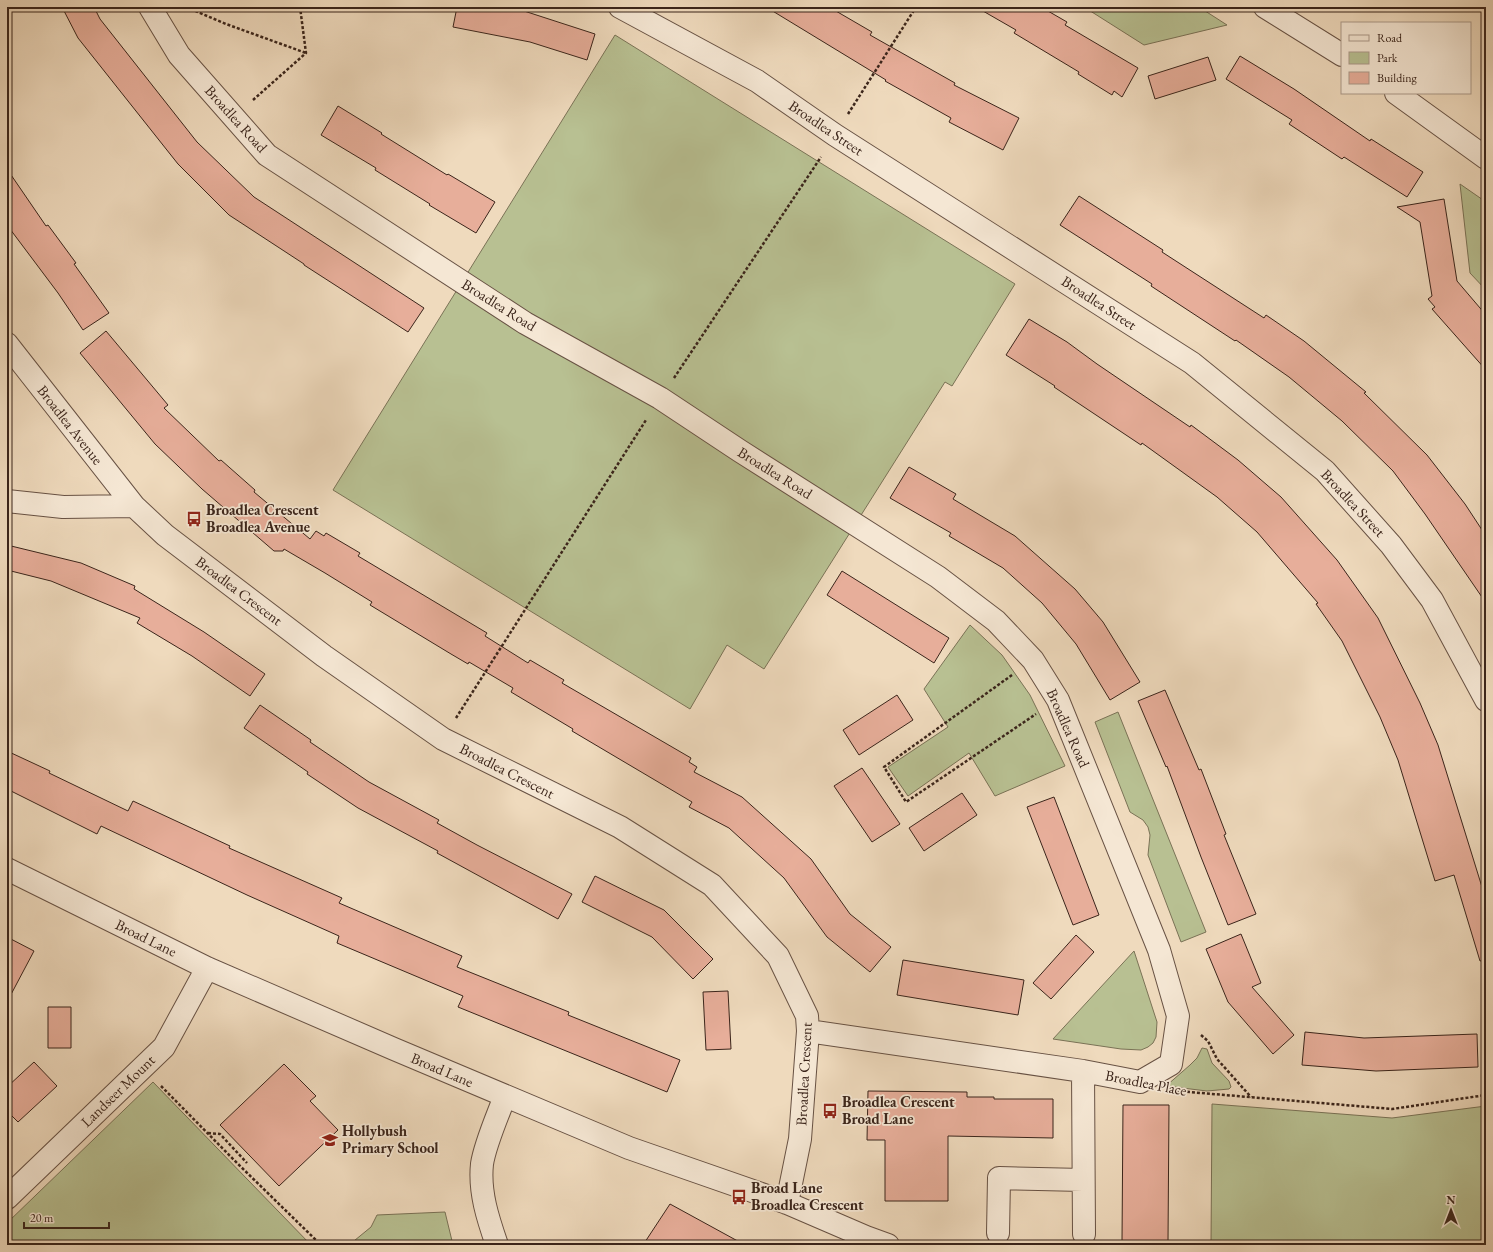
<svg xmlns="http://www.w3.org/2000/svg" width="1493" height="1252" font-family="'EB Garamond',serif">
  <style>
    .green { fill: #b8c092; stroke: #7a7256 }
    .building { fill: #e7ae9a; stroke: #3b251b }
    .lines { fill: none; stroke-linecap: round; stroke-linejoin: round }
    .minor-casing { stroke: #685244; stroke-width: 24 }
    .path { stroke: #3b251b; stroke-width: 2.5; stroke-dasharray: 3 2; stroke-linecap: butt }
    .minor { stroke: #f5e7d4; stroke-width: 22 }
    .labels { text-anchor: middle; stroke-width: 3.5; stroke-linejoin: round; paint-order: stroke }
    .street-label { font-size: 15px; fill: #3b251b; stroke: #f5e7d4 }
    .poi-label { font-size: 15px; font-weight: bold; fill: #3b251b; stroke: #f5e7d4; text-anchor: start }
  </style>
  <rect width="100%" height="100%" fill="#efdabd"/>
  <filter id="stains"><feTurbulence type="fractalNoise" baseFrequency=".005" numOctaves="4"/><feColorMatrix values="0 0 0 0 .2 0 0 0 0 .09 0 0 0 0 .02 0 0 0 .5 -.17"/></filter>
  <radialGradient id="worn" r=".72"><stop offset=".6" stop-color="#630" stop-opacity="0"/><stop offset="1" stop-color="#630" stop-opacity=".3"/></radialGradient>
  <path class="green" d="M 1084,7 L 1199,7 L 1227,25 L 1144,45 Z
    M 615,35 L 1015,284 L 952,386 L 945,382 L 764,669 L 727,645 L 690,709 L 333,490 Z
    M 1460,184 L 1486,202 L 1486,290 L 1470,273 Z
    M 970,625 L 1002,655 L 1030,695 L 1065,766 L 995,796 L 969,753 L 908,796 L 888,767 L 948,727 L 924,689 Z
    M 1118,712 L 1206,932 L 1181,942 L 1148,855 L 1150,835 L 1148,827 L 1143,820 L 1130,812 L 1095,722 Z
    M 1134,951 L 1157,1022 L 1156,1037 L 1153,1043 L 1148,1047 L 1141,1050 L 1121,1049 L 1053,1039 Z
    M 1202,1048 L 1207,1049 L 1212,1063 L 1229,1081 L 1231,1087 L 1229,1089 L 1207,1091 L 1166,1086 L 1190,1065 L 1197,1058 Z
    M 153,1082 L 311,1245 L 7,1245 L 7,1223 Z
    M 1212,1104 L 1392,1118 L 1486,1106 L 1486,1245 L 1211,1245 Z
    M 445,1212 L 453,1245 L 349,1245 L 371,1227 L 377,1215 Z"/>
  <path class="building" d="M 62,7 L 94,7 L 100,19 L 197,142 L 254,197 L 424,308 L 408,332 L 304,265 L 304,264 L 229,215 L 178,164 L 78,38 Z
    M 457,7 L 506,7 L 521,10 L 595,34 L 587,60 L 530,42 L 453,27 Z
    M 766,7 L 829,7 L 872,32 L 870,35 L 955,83 L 954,85 L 1019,118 L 1003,150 L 949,122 L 951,118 L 885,81 L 886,80 Z
    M 976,7 L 1041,7 L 1067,22 L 1065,25 L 1138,68 L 1122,97 L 1114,91 L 1112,95 L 1078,74 L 1079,72 L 1014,33 L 1016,30 Z
    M 1240,56 L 1294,89 L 1370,141 L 1371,139 L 1423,172 L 1407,197 L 1344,157 L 1342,159 L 1289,124 L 1292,120 L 1226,79 Z
    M 1208,57 L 1216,80 L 1155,99 L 1148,76 Z
    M 338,106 L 382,133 L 381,134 L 447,175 L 448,174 L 495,202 L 476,233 L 429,205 L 430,204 L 375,170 L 376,168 L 321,135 Z
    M 7,169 L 46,226 L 48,225 L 76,263 L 74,264 L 109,313 L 83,330 L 58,293 L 7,225 Z
    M 1079,196 L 1163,250 L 1162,252 L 1264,318 L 1266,315 L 1304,341 L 1366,392 L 1364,393 L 1427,455 L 1465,504 L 1486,536 L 1486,603 L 1425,514 L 1393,471 L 1342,421 L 1289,377 L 1236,340 L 1235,341 L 1151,286 L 1152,284 L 1060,225 Z
    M 1444,199 L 1457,281 L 1486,315 L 1486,370 L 1432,309 L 1435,307 L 1428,299 L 1432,296 L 1420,222 L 1397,207 Z
    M 1029,319 L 1067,342 L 1097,364 L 1190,427 L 1191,425 L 1238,460 L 1267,485 L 1281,497 L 1337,560 L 1378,618 L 1420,703 L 1438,745 L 1486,900 L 1486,960 L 1480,961 L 1454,875 L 1435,881 L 1398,760 L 1380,717 L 1342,641 L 1316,604 L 1318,603 L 1257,532 L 1217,497 L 1142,443 L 1141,445 L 1054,387 L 1055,386 L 1006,355 Z
    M 106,331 L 168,405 L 164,408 L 219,461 L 221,460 L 255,490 L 254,492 L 310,539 L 316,531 L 324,536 L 326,533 L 360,553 L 358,556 L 487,633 L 485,636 L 528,663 L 530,660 L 564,680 L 562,683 L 691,758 L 689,762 L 697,767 L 694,772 L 742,797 L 811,859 L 850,914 L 891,947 L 870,972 L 827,937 L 784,878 L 729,828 L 689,807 L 692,802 L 572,731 L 573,729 L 511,692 L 513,688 L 469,662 L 468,664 L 451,654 L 370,605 L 372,602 L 325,573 L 284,549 L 283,551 L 274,551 L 202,489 L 155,444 L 80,353 Z
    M 909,467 L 956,494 L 953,499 L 1015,536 L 1075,589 L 1103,622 L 1140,682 L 1110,700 L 1076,644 L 1042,603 L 1003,568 L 949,536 L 951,533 L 890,498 Z
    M 7,545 L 81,563 L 135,586 L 134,589 L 204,632 L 265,674 L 250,696 L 192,656 L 137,623 L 140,618 L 51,581 L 7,570 Z
    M 842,571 L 949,638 L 934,663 L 827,595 Z
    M 1165,690 L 1199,770 L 1201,769 L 1226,834 L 1224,835 L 1256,914 L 1228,925 L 1201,857 L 1167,766 L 1166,767 L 1138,701 Z
    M 897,695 L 913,720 L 859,755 L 843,730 Z
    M 260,705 L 311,740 L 310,742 L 369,782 L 439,820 L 437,823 L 477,845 L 572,894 L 558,919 L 437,853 L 438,851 L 358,808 L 307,774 L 308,772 L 244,728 Z
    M 7,751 L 50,771 L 49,773 L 128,811 L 133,801 L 230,846 L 229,848 L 342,898 L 339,903 L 462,956 L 457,967 L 569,1012 L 568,1015 L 680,1060 L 667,1092 L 458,1007 L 463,996 L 337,943 L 339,936 L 247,895 L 101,826 L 97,834 L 7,789 Z
    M 862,768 L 900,824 L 872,842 L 834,786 Z
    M 962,793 L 977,815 L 924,851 L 909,828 Z
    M 1054,797 L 1099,915 L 1073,925 L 1027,807 Z
    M 595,876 L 664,910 L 713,959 L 693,979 L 652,937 L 582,902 Z
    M 1241,934 L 1261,983 L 1252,987 L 1294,1035 L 1273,1054 L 1228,1002 L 1206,949 Z
    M 1076,935 L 1094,952 L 1051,999 L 1033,983 Z
    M 7,937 L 34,951 L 7,1002 Z
    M 903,960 L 1024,980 L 1018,1015 L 897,995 Z
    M 728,991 L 731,1049 L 706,1050 L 703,992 Z
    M 48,1007 L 71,1007 L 71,1048 L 48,1048 Z
    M 1305,1032 L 1364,1038 L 1477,1034 L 1478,1067 L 1376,1071 L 1302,1065 Z
    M 34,1062 L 57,1086 L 18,1122 L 7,1111 L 7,1087 Z
    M 284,1064 L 316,1096 L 310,1101 L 338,1130 L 279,1186 L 220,1125 Z
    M 868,1091 L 967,1092 L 967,1097 L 994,1097 L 994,1099 L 1053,1099 L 1053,1138 L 948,1136 L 948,1201 L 885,1201 L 885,1140 L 867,1140 Z
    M 1123,1105 L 1169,1105 L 1168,1241 L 1122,1241 Z
    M 670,1204 L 745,1245 L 643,1245 Z"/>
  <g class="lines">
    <defs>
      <path id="minor" d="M 150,7 L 179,55 L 267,155 L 525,323 L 660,398 L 740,451 L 938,577 L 996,621 L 1033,660 L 1058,700 L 1159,950 L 1178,1016 L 1171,1064 L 1140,1082 L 1083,1071 L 808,1031
        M 620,7 L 757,81 L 835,135 L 1192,363 L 1325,471 L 1391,545 L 1432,600 L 1486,700
        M 1265,7 L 1342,55
        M 1396,93 L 1486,158
        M 7,344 L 134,506 L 165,535 L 324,656 L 443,739 L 620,827 L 712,885 L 778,956 L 807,1016 L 808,1031 L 800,1139 L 787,1203
        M 7,501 L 63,507 L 134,506
        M 7,869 L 207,968 L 394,1049 L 629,1148 L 787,1203 L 866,1237 L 888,1245
        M 1083,1071 L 1084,1234
        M 7,1198 L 164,1047 L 207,968
        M 998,1233 L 999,1178 L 1083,1180
        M 497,1245 C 488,1219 479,1192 482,1164 C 485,1144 498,1115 505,1096"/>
    </defs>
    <use href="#minor" class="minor-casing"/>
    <path class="path" d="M 186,7 L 226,24 L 306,53
      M 253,100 L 306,53 L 300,7
      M 848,114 L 916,7
      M 674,378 L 821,157
      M 1012,675 L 884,767 L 906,802 L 1036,714
      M 456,718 L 646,420
      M 1201,1035 L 1208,1041 L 1217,1059 L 1251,1097
      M 161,1086 L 237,1163 L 321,1245
      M 1177,1091 L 1392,1109 L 1486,1095
      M 208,1133 L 220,1134 L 247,1163"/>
    <use href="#minor" class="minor"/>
  </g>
  <defs>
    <symbol id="bus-bare" viewBox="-9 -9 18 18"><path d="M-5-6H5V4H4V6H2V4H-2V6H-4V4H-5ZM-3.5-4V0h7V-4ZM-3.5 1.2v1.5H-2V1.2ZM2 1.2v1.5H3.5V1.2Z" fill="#8f2418" stroke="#f5e7d4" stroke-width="2.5" paint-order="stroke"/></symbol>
    <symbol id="school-bare" viewBox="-9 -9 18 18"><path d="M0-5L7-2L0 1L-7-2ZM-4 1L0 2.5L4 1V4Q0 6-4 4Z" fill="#8f2418" stroke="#f5e7d4" stroke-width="2.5" paint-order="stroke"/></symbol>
  </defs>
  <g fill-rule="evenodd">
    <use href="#bus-bare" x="183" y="508" width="22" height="22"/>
    <use href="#bus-bare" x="819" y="1100" width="22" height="22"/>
    <use href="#school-bare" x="319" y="1129" width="22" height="22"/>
    <use href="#bus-bare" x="728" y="1186" width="22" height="22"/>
  </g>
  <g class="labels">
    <g class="street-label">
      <text transform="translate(236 119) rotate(48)" y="5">Broadlea Road</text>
      <text transform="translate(826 128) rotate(34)" y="5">Broadlea Street</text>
      <text transform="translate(1099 303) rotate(33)" y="5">Broadlea Street</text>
      <text transform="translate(499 305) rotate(32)" y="5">Broadlea Road</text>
      <text transform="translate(70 425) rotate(52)" y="5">Broadlea Avenue</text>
      <text transform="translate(775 473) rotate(32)" y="5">Broadlea Road</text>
      <text transform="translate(1353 503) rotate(47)" y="5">Broadlea Street</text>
      <text transform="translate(239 591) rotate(37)" y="5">Broadlea Crescent</text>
      <text transform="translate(1068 728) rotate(66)" y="5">Broadlea Road</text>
      <text transform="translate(507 771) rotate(27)" y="5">Broadlea Crescent</text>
      <text transform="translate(146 938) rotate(26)" y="5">Broad Lane</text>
      <text transform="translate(442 1070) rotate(23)" y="5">Broad Lane</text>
      <text transform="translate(804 1074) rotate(-87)" y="5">Broadlea Crescent</text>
      <text transform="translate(1146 1083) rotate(11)" y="5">Broadlea Place</text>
      <text transform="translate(118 1091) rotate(-44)" y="5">Landseer Mount</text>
    </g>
    <g class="poi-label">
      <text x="206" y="515">Broadlea Crescent<tspan x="206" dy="17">Broadlea Avenue</tspan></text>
      <text x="842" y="1107">Broadlea Crescent<tspan x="842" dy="17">Broad Lane</tspan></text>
      <text x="342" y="1136">Hollybush<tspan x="342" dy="17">Primary School</tspan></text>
      <text x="751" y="1193">Broad Lane<tspan x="751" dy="17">Broadlea Crescent</tspan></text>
    </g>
  </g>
  <rect width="1493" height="1252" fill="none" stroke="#efdabd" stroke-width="24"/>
  <rect x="8" y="8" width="1477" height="1236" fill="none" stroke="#3b251b" stroke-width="2"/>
  <rect x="12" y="12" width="1469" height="1228" fill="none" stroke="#3b251b"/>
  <rect x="1341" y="22" width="130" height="72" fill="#f5e7d4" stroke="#ab998a"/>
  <rect x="1349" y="35" width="20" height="6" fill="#f5e7d4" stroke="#ab998a"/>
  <text x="1377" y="42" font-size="12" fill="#3b251b">Road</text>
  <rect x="1349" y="52" width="20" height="12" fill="#b8c092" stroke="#ab998a"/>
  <text x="1377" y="62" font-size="12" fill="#3b251b">Park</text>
  <rect x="1349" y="72" width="20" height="12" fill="#e7ae9a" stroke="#ab998a"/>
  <text x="1377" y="82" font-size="12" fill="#3b251b">Building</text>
  <g transform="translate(1451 1210)" stroke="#f5e7d4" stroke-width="3" paint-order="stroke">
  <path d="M0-3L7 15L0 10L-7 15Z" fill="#3b251b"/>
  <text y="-6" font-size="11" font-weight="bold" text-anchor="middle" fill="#3b251b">N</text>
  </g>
  <path d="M24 1222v6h85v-6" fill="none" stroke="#3b251b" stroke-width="2"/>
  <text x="30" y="1222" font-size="12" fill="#3b251b" stroke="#f5e7d4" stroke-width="3" paint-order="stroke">20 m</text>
  <rect width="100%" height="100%" filter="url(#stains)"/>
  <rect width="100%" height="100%" fill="url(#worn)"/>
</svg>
